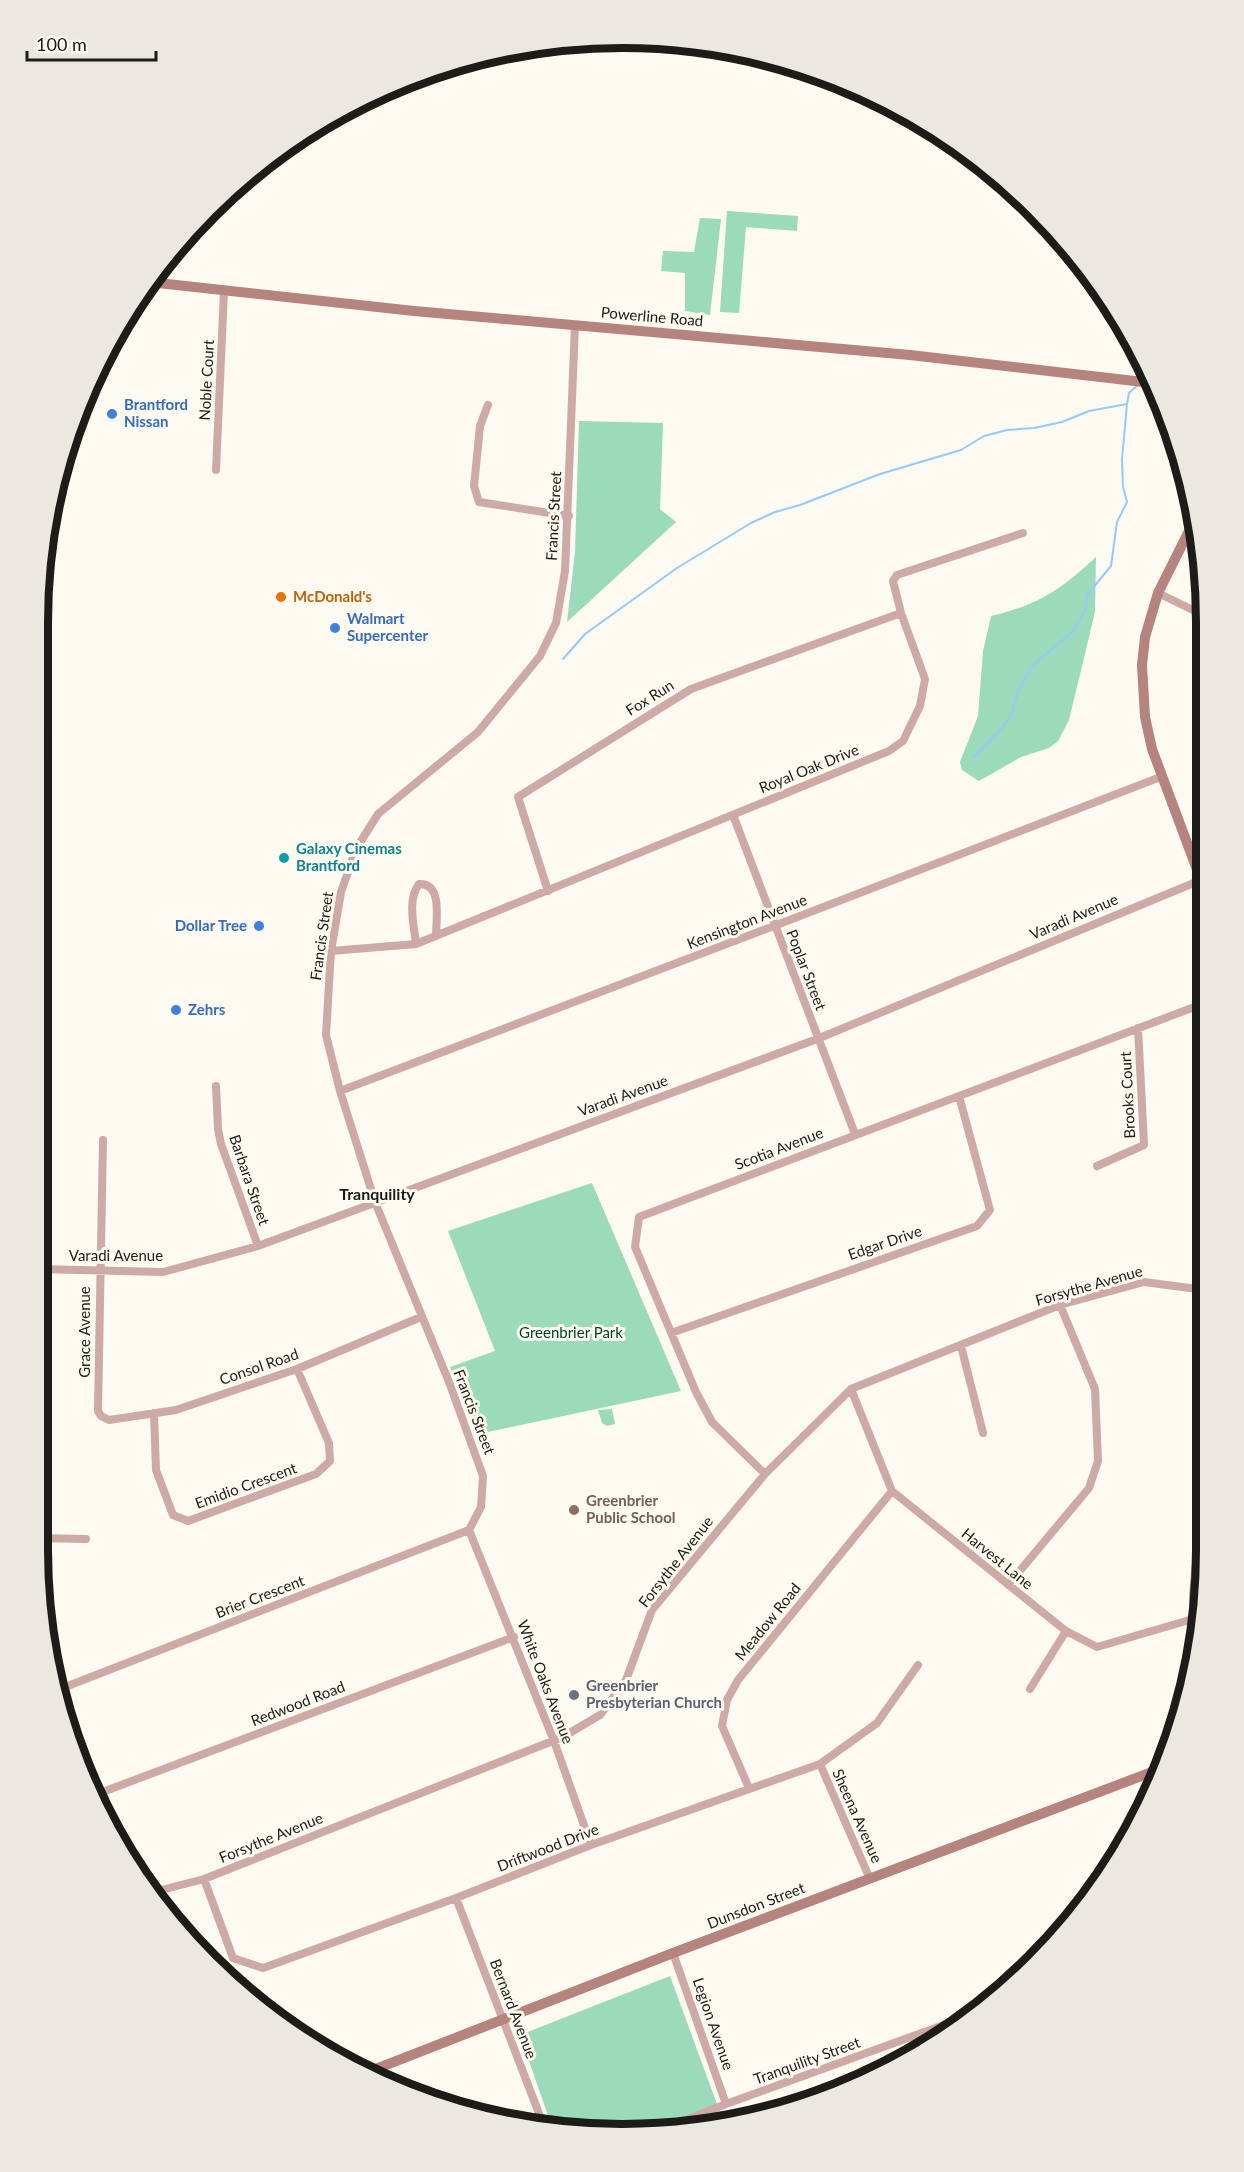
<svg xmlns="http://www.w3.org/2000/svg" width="1244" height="2172" font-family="Lato,sans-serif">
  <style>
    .green { fill: #9cdabc }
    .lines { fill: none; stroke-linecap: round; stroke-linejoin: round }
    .stream { stroke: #94cafc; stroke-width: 2 }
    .minor { stroke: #cdaaa6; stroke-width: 8 }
    .secondary { stroke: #b5847e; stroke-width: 10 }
    .shop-dot { fill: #3f7fe0; stroke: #fcfaf1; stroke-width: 2 }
    .food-dot { fill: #e8710a; stroke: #fcfaf1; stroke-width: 2 }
    .culture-dot { fill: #0f9aa8; stroke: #fcfaf1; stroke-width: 2 }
    .education-dot { fill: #8d6e63; stroke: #fcfaf1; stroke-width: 2 }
    .worship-dot { fill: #6b7280; stroke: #fcfaf1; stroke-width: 2 }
    .labels { text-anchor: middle; stroke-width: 6; stroke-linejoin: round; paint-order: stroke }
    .street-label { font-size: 15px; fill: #1d1c19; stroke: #fcfaf1 }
    .shop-label { font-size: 15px; font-weight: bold; fill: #366cbe; stroke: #fcfaf1; text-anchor: start }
    .food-label { font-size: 15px; font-weight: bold; fill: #c56008; stroke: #fcfaf1; text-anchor: start }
    .culture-label { font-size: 15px; font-weight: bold; fill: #0d838f; stroke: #fcfaf1; text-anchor: start }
    .park-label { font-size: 15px; fill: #03442d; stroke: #fcfaf1 }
    .education-label { font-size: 15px; font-weight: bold; fill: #785e54; stroke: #fcfaf1; text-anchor: start }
    .worship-label { font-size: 15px; font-weight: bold; fill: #5b616d; stroke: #fcfaf1; text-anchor: start }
    .neighbourhood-label { font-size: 16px; font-weight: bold; fill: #1d1c19; stroke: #fcfaf1 }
    .rim { fill: none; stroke: #1d1c19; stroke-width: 8 }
  </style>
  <rect width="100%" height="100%" fill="#fcfaf1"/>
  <path class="green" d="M 727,211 L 798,216 L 797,231 L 746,227 L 739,313 L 720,312 Z
    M 700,218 L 721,219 L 710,315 L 685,311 L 685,273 L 661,271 L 663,251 L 694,252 Z
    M 579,421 L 663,423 L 660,509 L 676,522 L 567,622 L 575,552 Z
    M 1096,557 L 1095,612 L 1069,720 L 1058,741 L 1049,748 L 1021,757 L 979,781 L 962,770 L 960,762 L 978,716 L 983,651 L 991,616 C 1040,604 1059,591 1096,557 Z
    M 592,1183 L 681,1391 L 478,1434 L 450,1367 L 495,1351 L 448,1231 Z
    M 612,1409 L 615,1424 L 607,1426 L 602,1423 L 598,1410 Z
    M 670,1976 L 718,2107 L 644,2133 L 553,2130 L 520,2035 Z"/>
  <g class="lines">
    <path class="stream" d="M 563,659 L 585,634 L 677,568 L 751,523 L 775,512 L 800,505 L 880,474 L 961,450 L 984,436 L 1007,430 L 1034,428 L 1062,422 L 1089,411 L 1127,404
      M 973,758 L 1001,729 L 1010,717 L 1019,689 L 1032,666 L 1073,631 L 1086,609 L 1087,595 L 1111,566 L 1117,522 L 1127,502 L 1123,487 L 1122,459 L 1127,404 L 1129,393 L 1138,385"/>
    <path class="minor" d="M 488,405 L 480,426 L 474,486 L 479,502 L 569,516
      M 216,470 L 224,291
      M 1158,593 L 1205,616
      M 733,815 L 855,1134
      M 548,891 L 518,797 L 691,689 L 901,613
      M 416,944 C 414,925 407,900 419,884 C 443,883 436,919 436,936
      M 331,951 L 416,944 L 889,751 L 903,741 L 920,706 L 925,679 L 901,613 L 893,581 L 897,575 L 1023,533
      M 216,1086 L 218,1129 L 221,1144 L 258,1246
      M 340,1091 L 774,926 L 1163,776
      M 103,1140 L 98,1411 L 101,1416 L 109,1420 L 176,1410 L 297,1369 L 421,1317
      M 1097,1166 L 1144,1145 L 1138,1028
      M 38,1269 L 163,1272 L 258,1246 L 817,1039 L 1201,880
      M 671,1333 L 977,1226 L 990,1210 L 959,1096
      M 961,1346 L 983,1433
      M 851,1389 L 892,1491 L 1066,1631 L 1097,1647 L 1193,1619
      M 154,1413 L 156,1470 L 173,1515 L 188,1521 L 316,1474 L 330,1461 L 329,1443 L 297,1369
      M 765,1474 L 712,1422 L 696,1392 L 635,1247 L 639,1217 L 1205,1003
      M 469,1530 L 481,1507 L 483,1476 L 449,1382 L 375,1202 L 340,1091 L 326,1035 L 331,951 L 341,892 L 356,849 L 378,814 L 478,732 L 540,656 L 556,623 L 565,571 L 575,325
      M 469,1530 L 554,1741 L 591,1845
      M 38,1538 L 86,1539
      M 1008,1585 L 1089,1488 L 1098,1461 L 1095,1389 L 1060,1305
      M 60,1689 L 469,1530
      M 1030,1689 L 1066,1631
      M 820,1764 L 870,1879
      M 749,1788 L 722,1726 L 727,1700 L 738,1680 L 892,1491
      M 92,1796 L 514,1637
      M 204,1879 L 233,1958 L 263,1968 L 456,1898 L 591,1845 L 820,1764 L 877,1723 L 918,1665
      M 150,1893 L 204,1879 L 545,1744 L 561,1738 L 600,1715 L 626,1680 L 652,1610 L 765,1474 L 851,1389 L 1060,1305 L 1144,1282 L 1205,1290
      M 456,1898 L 545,2129
      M 673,1953 L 726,2104
      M 926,2032 L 931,2045
      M 653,2133 L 726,2104 L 971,2015"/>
    <path class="secondary" d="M 149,282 L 414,311 L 910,355 L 1152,383
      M 1193,523 L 1158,593 L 1145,637 L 1142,665 L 1145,717 L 1152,749 L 1205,891
      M 1195,1638 C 1191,1595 1198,1553 1205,1511
      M 363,2074 L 673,1953 L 1160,1769"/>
  </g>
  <g class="shop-dot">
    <circle cx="112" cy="414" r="6"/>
    <circle cx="335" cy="628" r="6"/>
    <circle cx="259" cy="926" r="6"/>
    <circle cx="176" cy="1010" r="6"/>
  </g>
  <circle class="food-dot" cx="281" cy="597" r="6"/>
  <circle class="culture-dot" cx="284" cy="858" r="6"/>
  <circle class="education-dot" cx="574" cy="1510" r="6"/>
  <circle class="worship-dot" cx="574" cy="1695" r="6"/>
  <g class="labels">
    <g class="street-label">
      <text transform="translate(652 317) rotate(5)" y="5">Powerline Road</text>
      <text transform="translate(207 380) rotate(-87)" y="5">Noble Court</text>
      <text transform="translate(554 516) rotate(-87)" y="5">Francis Street</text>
      <text transform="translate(650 698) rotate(-32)" y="5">Fox Run</text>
      <text transform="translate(809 769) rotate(-22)" y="5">Royal Oak Drive</text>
      <text transform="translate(1074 917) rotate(-23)" y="5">Varadi Avenue</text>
      <text transform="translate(747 922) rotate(-21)" y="5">Kensington Avenue</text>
      <text transform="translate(322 936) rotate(-82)" y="5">Francis Street</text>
      <text transform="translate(806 970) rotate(69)" y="5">Poplar Street</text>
      <text transform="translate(1128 1095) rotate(-93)" y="5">Brooks Court</text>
      <text transform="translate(623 1096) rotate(-20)" y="5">Varadi Avenue</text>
      <text transform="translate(779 1149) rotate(-21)" y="5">Scotia Avenue</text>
      <text transform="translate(249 1180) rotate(71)" y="5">Barbara Street</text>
      <text transform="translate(885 1243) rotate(-19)" y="5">Edgar Drive</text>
      <text x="116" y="1261">Varadi Avenue</text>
      <text transform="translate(1089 1286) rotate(-16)" y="5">Forsythe Avenue</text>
      <text transform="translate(85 1332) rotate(-90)" y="5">Grace Avenue</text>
      <text transform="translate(259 1367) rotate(-19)" y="5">Consol Road</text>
      <text transform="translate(474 1412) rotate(69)" y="5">Francis Street</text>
      <text transform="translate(246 1486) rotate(-20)" y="5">Emidio Crescent</text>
      <text transform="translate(997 1559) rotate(39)" y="5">Harvest Lane</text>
      <text transform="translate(676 1562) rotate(-52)" y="5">Forsythe Avenue</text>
      <text transform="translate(260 1597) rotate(-21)" y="5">Brier Crescent</text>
      <text transform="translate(768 1622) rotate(-51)" y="5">Meadow Road</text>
      <text transform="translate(545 1682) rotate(69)" y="5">White Oaks Avenue</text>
      <text transform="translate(298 1704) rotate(-21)" y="5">Redwood Road</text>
      <text transform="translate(857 1816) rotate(66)" y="5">Sheena Avenue</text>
      <text transform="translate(271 1838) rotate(-22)" y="5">Forsythe Avenue</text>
      <text transform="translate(548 1848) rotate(-21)" y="5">Driftwood Drive</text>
      <text transform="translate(756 1906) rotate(-21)" y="5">Dunsdon Street</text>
      <text transform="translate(513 2009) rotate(69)" y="5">Bernard Avenue</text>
      <text transform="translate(713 2024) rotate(71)" y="5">Legion Avenue</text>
      <text transform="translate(807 2061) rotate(-20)" y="5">Tranquility Street</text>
    </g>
    <g class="shop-label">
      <text x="124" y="410">Brantford<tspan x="124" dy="17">Nissan</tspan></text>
      <text x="347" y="624">Walmart<tspan x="347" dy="17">Supercenter</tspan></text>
      <text x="247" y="931" text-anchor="end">Dollar Tree</text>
      <text x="188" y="1015">Zehrs</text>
    </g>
    <g class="food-label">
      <text x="293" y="602">McDonald's</text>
    </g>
    <g class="culture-label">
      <text x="296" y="854">Galaxy Cinemas<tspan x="296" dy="17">Brantford</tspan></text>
    </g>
    <g class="park-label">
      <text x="571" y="1338">Greenbrier Park</text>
    </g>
    <g class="education-label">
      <text x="586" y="1506">Greenbrier<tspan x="586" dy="17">Public School</tspan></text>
    </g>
    <g class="worship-label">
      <text x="586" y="1691">Greenbrier<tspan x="586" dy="17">Presbyterian Church</tspan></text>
    </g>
    <g class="neighbourhood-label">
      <text x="377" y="1200">Tranquility</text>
    </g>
  </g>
  <path d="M0 0H1244V2172H0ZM622 48H622A574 574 0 0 1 1196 622V1550A574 574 0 0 1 622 2124H622A574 574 0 0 1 48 1550V622A574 574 0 0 1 622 48Z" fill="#eae8e0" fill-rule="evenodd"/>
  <path class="rim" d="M622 48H622A574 574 0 0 1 1196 622V1550A574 574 0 0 1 622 2124H622A574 574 0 0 1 48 1550V622A574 574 0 0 1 622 48Z"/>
  <path d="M27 51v9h129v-9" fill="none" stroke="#1d1c19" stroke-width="3"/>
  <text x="36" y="51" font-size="18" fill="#1d1c19" stroke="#fcfaf1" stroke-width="4.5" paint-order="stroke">100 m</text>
</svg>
